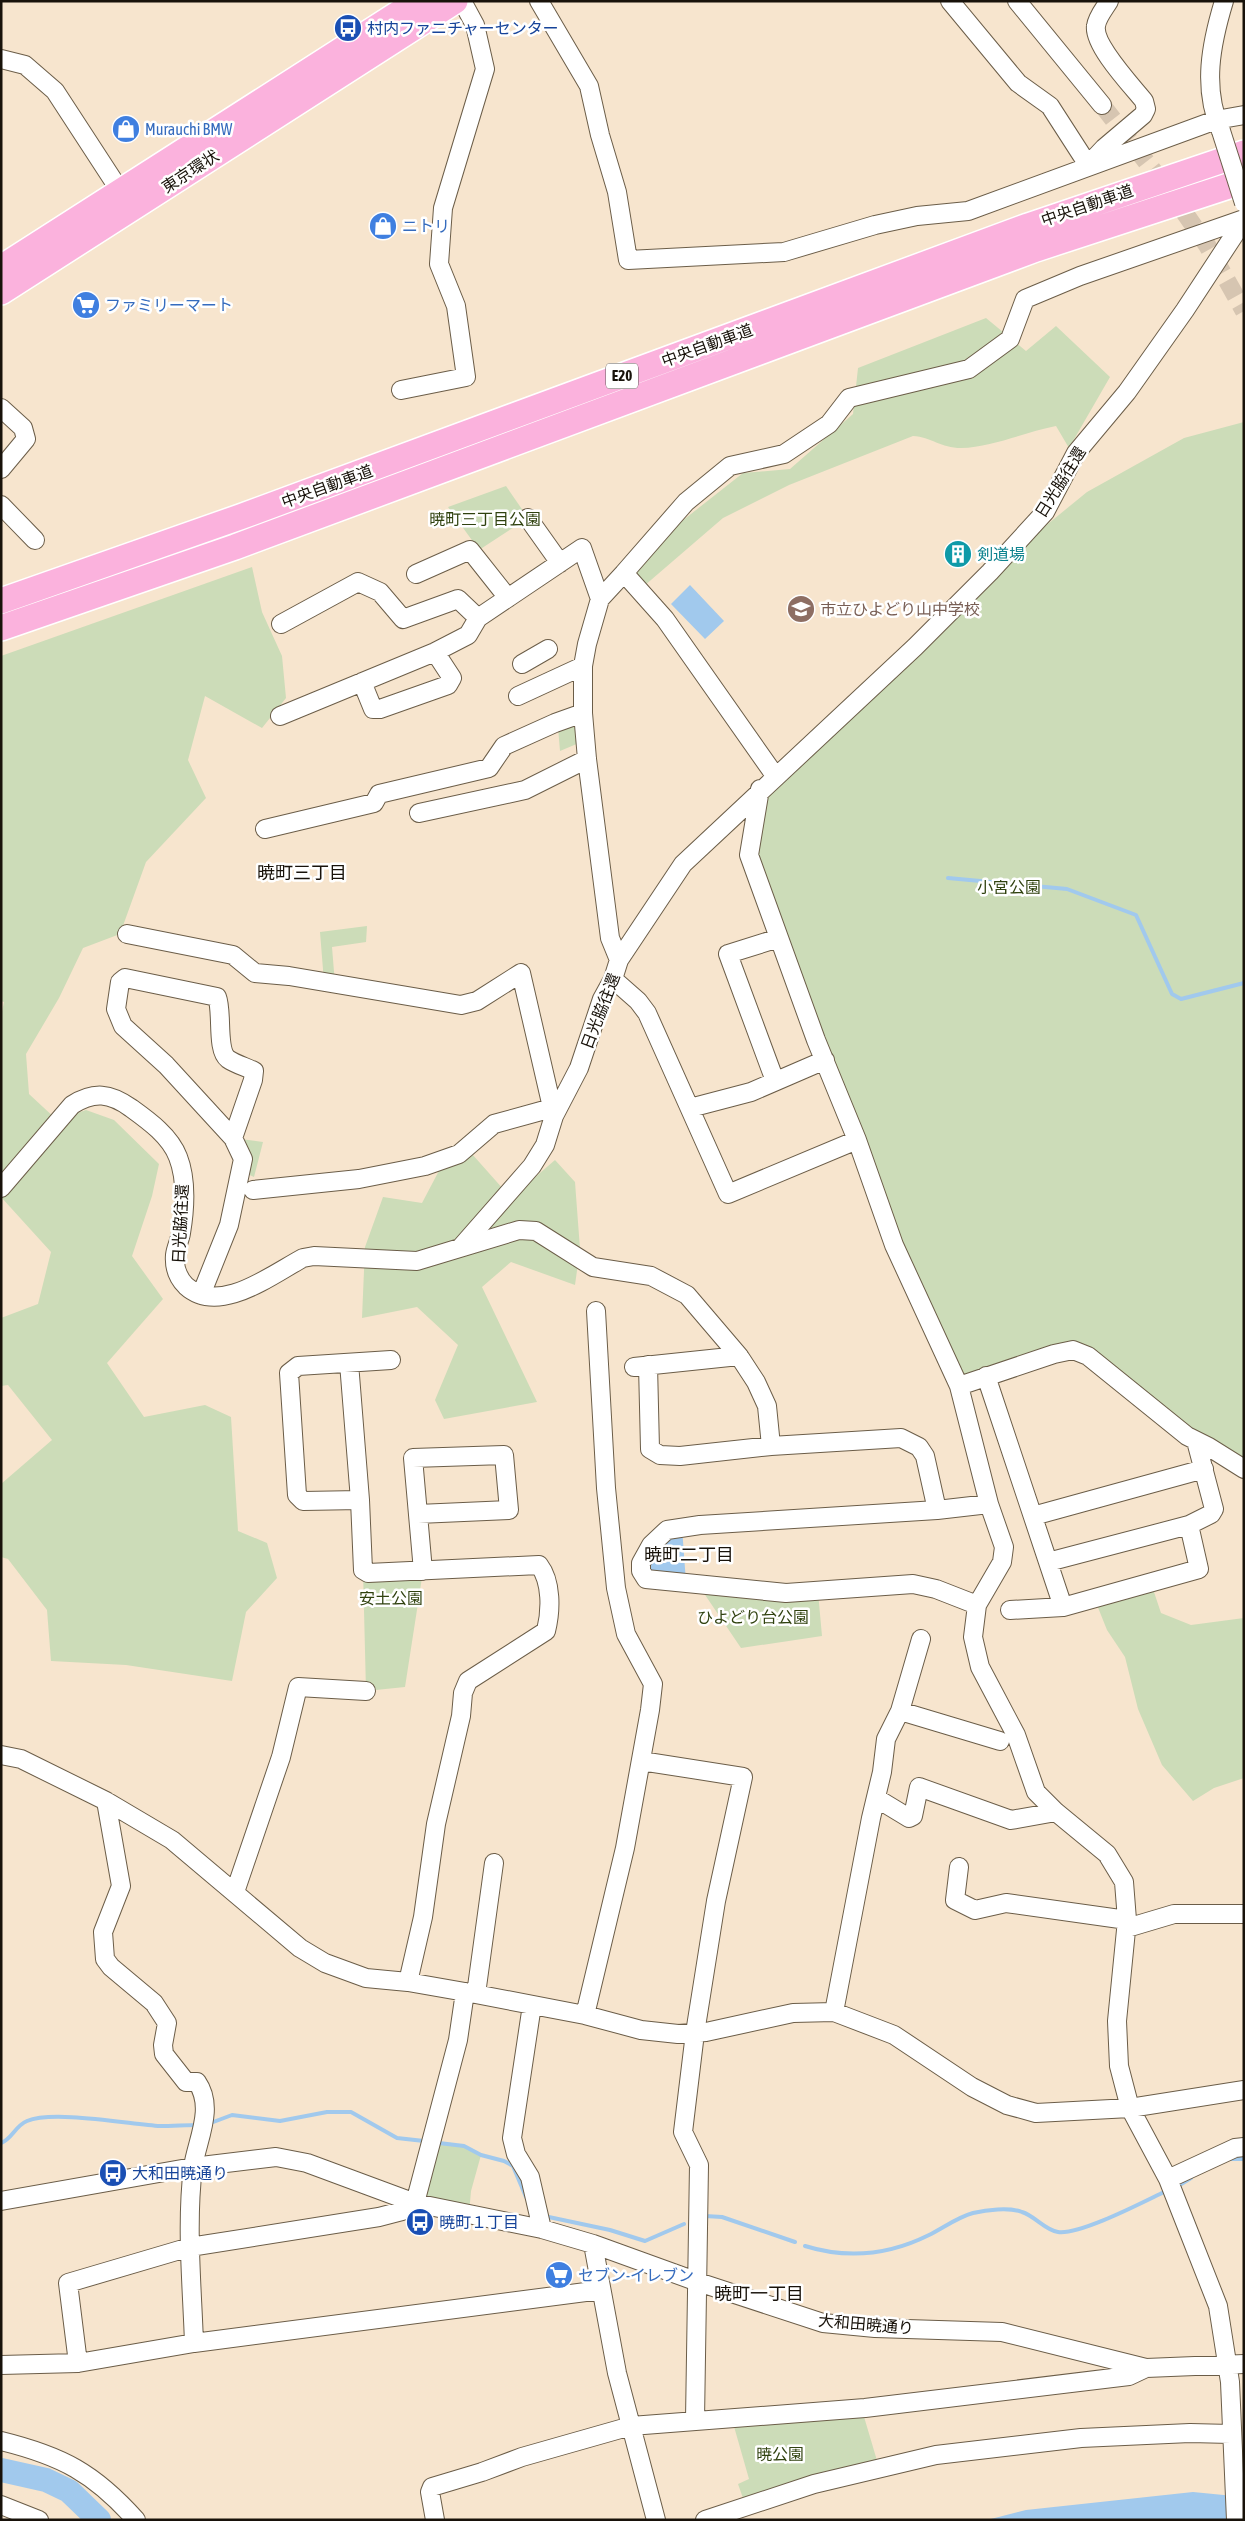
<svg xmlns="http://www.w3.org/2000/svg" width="1245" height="2521" font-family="'Asap Condensed','Noto Sans JP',sans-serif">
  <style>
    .green { fill: #ccdcb8 }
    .water { fill: #a1c9ed }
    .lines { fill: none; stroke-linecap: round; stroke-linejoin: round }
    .stream { stroke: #a1c9ed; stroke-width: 4 }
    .river { stroke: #a1c9ed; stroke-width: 24 }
    .minor-tunnel { stroke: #d6c5b1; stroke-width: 18; stroke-dasharray: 18 9; stroke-linecap: butt }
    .minor-casing { stroke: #6b5d48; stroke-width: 20 }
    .highway-casing { stroke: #fff; stroke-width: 28 }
    .minor { stroke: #fff; stroke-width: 18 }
    .highway { stroke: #fbb2dd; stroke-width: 25 }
    .minor-bridge-casing { stroke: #6b5d48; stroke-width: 20; stroke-linecap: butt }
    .minor-bridge { stroke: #fff; stroke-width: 18 }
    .labels { text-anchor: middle; stroke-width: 5; stroke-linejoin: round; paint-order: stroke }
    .shield { fill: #fff; stroke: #5d5954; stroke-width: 1 }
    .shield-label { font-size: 15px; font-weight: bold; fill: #18120a }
    .transit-label { font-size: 16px; fill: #164399; stroke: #fff; text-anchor: start }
    .shop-label { font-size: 16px; fill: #366cbe; stroke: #fff; text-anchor: start }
    .street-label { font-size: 16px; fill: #18120a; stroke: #fff }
    .park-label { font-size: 16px; fill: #30420f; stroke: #fff }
    .culture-label { font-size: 16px; fill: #0d838f; stroke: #fff; text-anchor: start }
    .education-label { font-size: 16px; fill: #785e54; stroke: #fff; text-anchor: start }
    .neighbourhood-label { font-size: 18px; fill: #18120a; stroke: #fff }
  </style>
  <rect width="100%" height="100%" fill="#f7e5ce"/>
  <path class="green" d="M 986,318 L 1026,351 L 1056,326 L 1110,377 L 1069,448 L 1056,426 C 1025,432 993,447 961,448 C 941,448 931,437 913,436 L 789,485 L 723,518 L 644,586 L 633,577 L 677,525 L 743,473 L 790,469 L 853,414 L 858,368 Z
    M 1244,422 L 1244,1469 L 1073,1350 L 959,1386 L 749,855 L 762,796 L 1038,532 L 1087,492 L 1184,438 Z
    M 506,486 L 528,518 L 479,550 L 448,507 Z
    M 252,567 L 262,612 L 282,656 L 286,698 L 262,728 L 205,696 L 188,760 L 206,798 L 146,862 L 120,934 L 83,948 L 59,998 L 26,1054 L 29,1094 L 57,1120 L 86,1110 L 114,1120 L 159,1164 L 152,1196 L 132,1256 L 163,1299 L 107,1363 L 144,1417 L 205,1405 L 231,1417 L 238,1531 L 267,1543 L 277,1578 L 246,1612 L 232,1681 L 126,1665 L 51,1661 L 47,1610 L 8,1559 L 1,1557 L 1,1484 L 52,1440 L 8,1385 L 1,1386 L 1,1318 L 38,1304 L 51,1252 L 1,1197 L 1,1016 L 4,1002 L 1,1001 L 1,656 Z
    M 577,722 L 579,743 L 560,751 L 558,727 Z
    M 367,926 L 366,942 L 332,947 L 335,984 L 324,982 L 320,932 Z
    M 233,1138 L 263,1142 L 254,1177 L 241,1171 Z
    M 472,1154 L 511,1198 L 555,1160 L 575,1182 L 580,1249 L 575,1285 L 511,1262 L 482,1287 L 537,1402 L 444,1419 L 435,1400 L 458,1345 L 417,1307 L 362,1318 L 365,1247 L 383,1197 L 422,1203 L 442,1165 Z
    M 363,1570 L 423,1571 L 405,1687 L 366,1691 Z
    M 697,1583 L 818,1592 L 822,1636 L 741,1648 Z
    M 1153,1589 L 1161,1613 L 1191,1625 L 1244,1618 L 1244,1778 L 1214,1788 L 1193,1801 L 1162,1765 L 1138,1709 L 1125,1657 L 1107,1630 L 1097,1605 Z
    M 439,2143 L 464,2146 L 481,2155 L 471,2191 L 469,2214 L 415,2203 Z
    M 862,2410 L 878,2464 L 744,2501 L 738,2484 L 749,2479 L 733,2423 Z"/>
  <path class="water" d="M 690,585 L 724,621 L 705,639 L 671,604 Z
    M 682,1528 L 686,1582 L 646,1579 L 651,1545 Z
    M 1193,2492 L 1244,2497 L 1244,2520 L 987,2520 L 1026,2510 Z"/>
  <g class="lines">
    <path class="stream" d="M 948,878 L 1067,889 L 1136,915 L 1172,994 L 1181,999 L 1244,983
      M 208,2124 L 232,2115 L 280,2121 L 327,2112 L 351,2112 L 397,2138 L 424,2141
      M 1,2143 C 12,2139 15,2126 27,2121 C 53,2110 129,2124 160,2126 C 173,2126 186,2125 199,2125
      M 439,2143 L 464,2146 L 481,2155 L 504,2161 L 513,2166 L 526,2197
      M 1228,2159 L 1244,2159
      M 1178,2186 L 1191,2178
      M 544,2216 L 610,2230 L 645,2241 L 684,2224
      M 705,2216 L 722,2217 L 795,2242
      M 805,2246 C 847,2259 889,2255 929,2235 C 943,2228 958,2217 973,2213 C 986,2210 1009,2207 1022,2212 C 1035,2216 1045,2230 1058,2232 C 1080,2235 1143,2202 1164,2192"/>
    <path class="river" d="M 1,2470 L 46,2480 L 69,2491 L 99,2520"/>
    <path class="minor-tunnel" d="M 1102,105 L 1173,196 L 1207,245 L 1244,311"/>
    <defs>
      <path id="minor" d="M 539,1 L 589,86 L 600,135 L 617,192 L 628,260 L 784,252 L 875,225 L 917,216 L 968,211 L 1216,120 L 1244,115
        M 950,1 L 1018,83 L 1050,106 L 1088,165 L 1104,148 L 1143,115 L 1146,109 L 1144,101 C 1132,86 1093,45 1096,26 C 1097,17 1105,8 1109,1
        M 1017,1 L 1102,105
        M 1,59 L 25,65 L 55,91 L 126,200
        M 1221,131 C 1202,88 1211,44 1224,1
        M 401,390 L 466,377 L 456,306 L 439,264 L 443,208 L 485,69 L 475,25 L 462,1
        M 1,408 L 23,428 L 26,439 L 1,469
        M 1,505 L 35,540
        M 528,518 L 560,563
        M 624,573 L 686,502 L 730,466 L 784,454 L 829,424 L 849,398 L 969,369 L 1010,339 L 1025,299 L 1080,276 L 1244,219
        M 416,574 L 470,550 L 508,598
        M 281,624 L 358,582 L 380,592 L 403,619 L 458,599 L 478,618 L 582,548 L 600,599
        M 522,664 L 548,649
        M 362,682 L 373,709 L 380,709 L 448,685 L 452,678 L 435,652
        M 518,696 L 583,666
        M 280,716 L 435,652 L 468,635 L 478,618
        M 760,789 L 749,855 L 816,1040 L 857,1140 L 894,1245 L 959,1386 L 989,1504 L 1004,1547 L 1002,1562 L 977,1605 L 973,1637 L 980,1667 L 1016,1735 L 1036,1792 L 1056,1812 L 1107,1854 L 1124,1882 L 1127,1920 L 1117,2021 L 1119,2066 L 1130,2108 L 1168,2179 L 1218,2306 L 1230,2382 L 1236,2520
        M 419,813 L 525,790 L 587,759
        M 265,829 L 374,803 L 379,794 L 489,768 L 504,746 L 555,723 L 583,713
        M 127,934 L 233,955 L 255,973 L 289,976 L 461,1005 L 477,1001 L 521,973 L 554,1116
        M 619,960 L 610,938 L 587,759 L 583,713 L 583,666 L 587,644 L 600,599 L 624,573 L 665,619 L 776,777
        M 613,979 L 638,1001 L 647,1013 L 728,1194 L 857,1140
        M 775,1081 L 728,954 L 779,938
        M 690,1108 L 751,1092 L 825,1060
        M 1,1188 L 72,1105 C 94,1091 110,1093 131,1108 C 149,1121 170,1136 178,1157 C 187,1180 185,1209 181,1233 C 180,1240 176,1247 175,1255 C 174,1267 178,1278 186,1286 C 219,1316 271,1275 303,1258 L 314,1256 L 417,1261 L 519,1230 L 536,1231 L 593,1267 L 651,1276 L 687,1295 L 739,1356 L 756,1382 L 767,1406 L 771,1446
        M 253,1190 L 359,1179 L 425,1166 L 459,1154 L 494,1124 L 552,1108
        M 461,1247 L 532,1166 L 545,1145 L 554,1116 L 579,1068 L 602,999 L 613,979 L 619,960 L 683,864 L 915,647 L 990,572 L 1045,512 L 1076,453 L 1127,392 L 1185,310 L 1244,220
        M 201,1295 L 229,1225 L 243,1159 L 233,1138 L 166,1065 L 123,1026 L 116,1009 L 120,982 L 125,978 L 217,997 C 223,1012 216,1050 228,1059 C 235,1064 246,1067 254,1071 L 253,1080 L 233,1138
        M 349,1363 L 360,1500 L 303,1501 L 297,1495 L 289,1373 L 298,1366 L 391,1360
        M 648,1365 L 650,1449 L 660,1455 L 680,1456 L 771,1446 L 901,1438 L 919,1447 L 925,1456 L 937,1510
        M 634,1367 L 739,1356
        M 986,1376 L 1063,1607
        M 959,1386 L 1054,1354 L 1073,1350 L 1088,1356 L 1187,1436 L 1209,1447 L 1244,1469
        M 360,1500 L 363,1570 L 368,1573 L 539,1565 C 552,1582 551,1611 546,1631 L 468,1681 L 463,1693 L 461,1716 L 436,1824 L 423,1917 L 408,1982
        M 418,1514 L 509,1510 L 504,1455 L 413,1458 L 423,1571
        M 1033,1516 L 1204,1469
        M 1048,1562 L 1189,1525
        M 977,1605 L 936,1589 L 913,1584 L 786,1593 L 646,1579 L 641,1571 L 641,1563 L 651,1545 L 667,1530 L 700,1525 L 937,1510 L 989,1504
        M 1010,1610 L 1063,1607 L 1199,1569 L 1189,1525 L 1211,1514 L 1214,1509 L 1196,1441
        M 900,1711 L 1000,1741
        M 1,1755 L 21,1759 L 106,1801 L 172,1840 L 300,1948 L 325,1963 L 366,1978 L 408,1982 L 465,1992 L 585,2015 L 641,2030 L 678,2034 L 706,2032 L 793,2013 L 834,2012 L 894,2035 L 972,2087 L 1007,2105 L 1036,2113 L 1130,2108 L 1244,2090
        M 641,1761 L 743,1777 L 716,1901 L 695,2033 L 683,2132 L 699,2165 L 695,2420
        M 876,1798 L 909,1818 L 913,1816 L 919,1787 L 1011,1820 L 1056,1812
        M 106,1801 L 121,1886 L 103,1932 L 105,1959 L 111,1967 L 154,2003 L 167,2023 L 163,2045 L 164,2054 L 186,2082 L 197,2082 C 215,2108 197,2140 193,2167 C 186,2225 192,2285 194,2343
        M 959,1867 L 955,1900 L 975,1910 L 1006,1903 L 1127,1920
        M 235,1892 L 281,1757 L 298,1687 L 366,1691
        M 1127,1928 L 1174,1914 L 1244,1914
        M 476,1994 L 494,1863
        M 532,2005 L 512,2138 L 516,2154 L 530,2177 L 542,2229
        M 834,2012 L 871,1818 L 882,1772 L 886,1739 L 900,1711 L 921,1639
        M 585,2015 L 625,1848 L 650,1710 L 653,1684 L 626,1634 L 616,1588 L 606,1488 L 596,1311
        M 1168,2179 L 1235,2148 L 1244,2147
        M 1,2201 L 193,2167 L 276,2157 L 307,2163 L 415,2203 L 542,2229 L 593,2244 L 698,2282 L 823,2323 L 875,2328 L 1002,2332 L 1146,2368 L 1244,2364
        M 593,2244 L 617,2373 L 656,2520
        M 78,2363 L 68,2283 L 190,2247 L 379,2217 L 402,2211 L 415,2203 L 458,2040 L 465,1992
        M 1,2365 L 78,2363 L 194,2343 L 601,2290
        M 1,2441 C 62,2456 94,2473 136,2520
        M 1,2505 L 39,2520
        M 435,2520 L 430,2492 L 432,2487 L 482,2472 L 522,2457 L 631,2426 L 865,2408 L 1129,2376 L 1146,2368
        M 705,2520 L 814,2484 L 936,2455 L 1081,2438 L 1190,2433 L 1231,2434"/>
      <path id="highway" d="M 1,268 L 418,1
        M 1,292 L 455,1
        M 1,601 L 240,517 L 1028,226 L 1244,153
        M 1,628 L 235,547 L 1036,249 L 1244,181"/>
    </defs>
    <use href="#minor" class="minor-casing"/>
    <use href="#highway" class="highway-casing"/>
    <use href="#minor" class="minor"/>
    <use href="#highway" class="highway"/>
    <defs>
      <path id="minor-bridge" d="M 1221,131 L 1244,203"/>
    </defs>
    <use href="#minor-bridge" class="minor-bridge-casing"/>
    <use href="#minor-bridge" class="minor-bridge"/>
  </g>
  <defs>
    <symbol id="bus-disc" viewBox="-11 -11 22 22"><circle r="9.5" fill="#1a4fb4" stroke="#fff"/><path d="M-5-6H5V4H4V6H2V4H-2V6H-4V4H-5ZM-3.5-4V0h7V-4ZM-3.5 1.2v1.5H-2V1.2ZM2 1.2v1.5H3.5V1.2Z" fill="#fff"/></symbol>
    <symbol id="shop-disc" viewBox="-11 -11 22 22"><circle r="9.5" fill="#3f7fe0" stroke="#fff"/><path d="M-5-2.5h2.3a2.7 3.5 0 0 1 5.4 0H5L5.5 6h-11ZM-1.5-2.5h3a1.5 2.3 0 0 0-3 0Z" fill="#fff"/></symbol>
    <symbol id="supermarket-disc" viewBox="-11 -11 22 22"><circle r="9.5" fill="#3f7fe0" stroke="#fff"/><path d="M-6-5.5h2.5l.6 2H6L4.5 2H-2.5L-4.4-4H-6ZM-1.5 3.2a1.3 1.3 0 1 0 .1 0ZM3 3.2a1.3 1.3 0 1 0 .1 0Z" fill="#fff"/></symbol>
    <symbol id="building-disc" viewBox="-11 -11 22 22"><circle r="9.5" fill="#0f9aa8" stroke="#fff"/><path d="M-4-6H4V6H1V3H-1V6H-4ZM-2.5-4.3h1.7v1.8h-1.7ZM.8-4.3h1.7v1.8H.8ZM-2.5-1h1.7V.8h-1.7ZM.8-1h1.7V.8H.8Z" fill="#fff"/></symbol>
    <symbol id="school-disc" viewBox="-11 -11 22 22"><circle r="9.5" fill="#8d6e63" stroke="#fff"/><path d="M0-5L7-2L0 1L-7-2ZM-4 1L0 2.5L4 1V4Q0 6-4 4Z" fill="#fff"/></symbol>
  </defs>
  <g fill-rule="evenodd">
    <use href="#bus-disc" x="332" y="12" width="32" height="32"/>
    <use href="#shop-disc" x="110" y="113" width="32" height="32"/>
    <use href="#shop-disc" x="367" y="210" width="32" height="32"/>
    <use href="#supermarket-disc" x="70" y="289" width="32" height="32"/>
    <use href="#building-disc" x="942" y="538" width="32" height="32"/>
    <use href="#school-disc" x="785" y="593" width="32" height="32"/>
    <use href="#bus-disc" x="97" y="2157" width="32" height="32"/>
    <use href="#bus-disc" x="404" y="2206" width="32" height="32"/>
    <use href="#supermarket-disc" x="543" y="2259" width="32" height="32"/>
  </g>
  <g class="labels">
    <rect class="shield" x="606" y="363.5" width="32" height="25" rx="4"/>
    <g class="shield-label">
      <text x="622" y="381">E20</text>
    </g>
    <g class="transit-label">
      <text x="367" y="34">村内ファニチャーセンター</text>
      <text x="132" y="2179">大和田暁通り</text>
      <text x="439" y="2228">暁町１丁目</text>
    </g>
    <g class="shop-label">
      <text x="145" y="135">Murauchi BMW</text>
      <text x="402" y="232">ニトリ</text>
      <text x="105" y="311">ファミリーマート</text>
      <text x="578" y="2281">セブン-イレブン</text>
    </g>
    <g class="street-label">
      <text transform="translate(190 171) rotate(-33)" y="6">東京環状</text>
      <text transform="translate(1087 205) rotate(-19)" y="6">中央自動車道</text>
      <text transform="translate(707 345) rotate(-20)" y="6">中央自動車道</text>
      <text transform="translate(1060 482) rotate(-58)" y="6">日光脇往還</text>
      <text transform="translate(327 486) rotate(-20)" y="6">中央自動車道</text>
      <text transform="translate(600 1011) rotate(-69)" y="6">日光脇往還</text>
      <text transform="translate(180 1224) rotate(-87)" y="6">日光脇往還</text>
      <text transform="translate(866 2324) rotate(5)" y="6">大和田暁通り</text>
    </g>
    <g class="park-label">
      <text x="485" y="525">暁町三丁目公園</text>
      <text x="1009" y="893">小宮公園</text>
      <text x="391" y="1604">安土公園</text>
      <text x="753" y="1623">ひよどり台公園</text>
      <text x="780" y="2460">暁公園</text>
    </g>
    <g class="culture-label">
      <text x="977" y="560">剣道場</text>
    </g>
    <g class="education-label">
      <text x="820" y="615">市立ひよどり山中学校</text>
    </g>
    <g class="neighbourhood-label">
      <text x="302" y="879">暁町三丁目</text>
      <text x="689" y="1561">暁町二丁目</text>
      <text x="759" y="2300">暁町一丁目</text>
    </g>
  </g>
  <rect width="1245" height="2521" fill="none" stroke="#18120a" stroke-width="5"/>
</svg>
